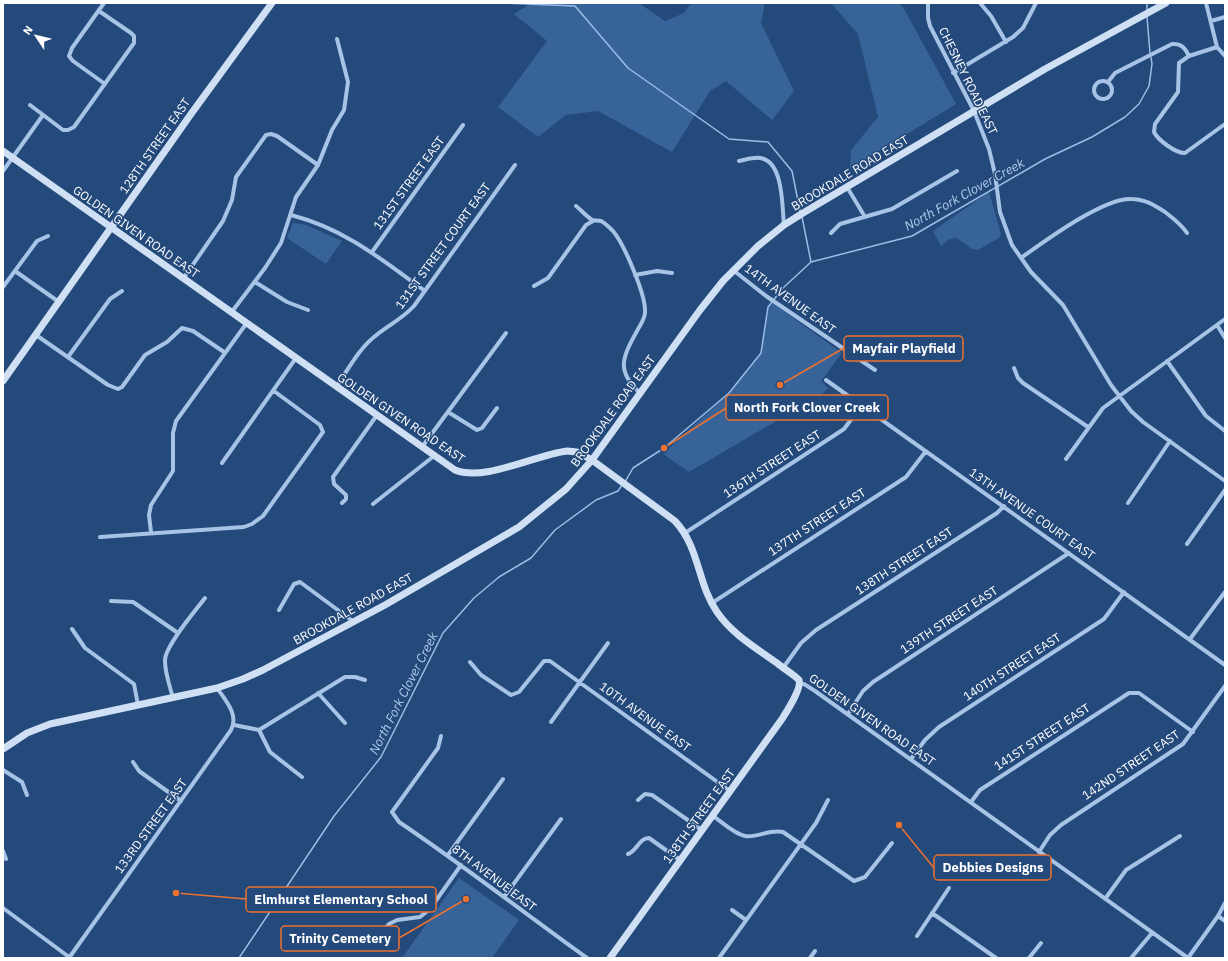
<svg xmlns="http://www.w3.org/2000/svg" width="1228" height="961" font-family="'IBM Plex Sans',sans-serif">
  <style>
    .green { fill: #376399 }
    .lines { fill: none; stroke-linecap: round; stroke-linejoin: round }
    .stream { stroke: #9bbde6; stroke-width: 1.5 }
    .street { stroke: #a7c3e5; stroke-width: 4 }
    .secondary { stroke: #d0e0f4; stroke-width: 7 }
    .labels { text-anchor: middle; stroke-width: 3; stroke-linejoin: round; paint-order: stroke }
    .street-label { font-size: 12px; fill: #fff; stroke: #24497b }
    .water-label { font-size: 13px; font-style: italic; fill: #b2cded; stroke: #24497b }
    .leader { fill: none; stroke: #eb7230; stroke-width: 1.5 }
    .callout-dot { fill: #eb7230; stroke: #24497b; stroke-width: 1.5 }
    .callout { fill: #24497b; stroke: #eb7230; stroke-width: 1.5 }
    .callout-label { font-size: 13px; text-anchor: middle; font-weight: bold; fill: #fff }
  </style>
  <rect width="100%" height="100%" fill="#24497b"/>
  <path class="green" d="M 531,3 L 639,3 L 665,21 L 684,13 L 691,3 L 765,3 L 761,23 L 794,91 L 772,120 L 726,81 L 710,91 L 672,152 L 598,111 L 566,115 L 538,137 L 498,107 L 547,41 L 514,14 Z
    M 831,3 L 898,3 L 903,7 L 956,104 L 850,169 L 851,150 L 878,117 L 858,34 Z
    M 989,192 L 1001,234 L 999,238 L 978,250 L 972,249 L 957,238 L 950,239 L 941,246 L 933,231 Z
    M 293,223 L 306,225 L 342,241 L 326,264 L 287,238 Z
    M 771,302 L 842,353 L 821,381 L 828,388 L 812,406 L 809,402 L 689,472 L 663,454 L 729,393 L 761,353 L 768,307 Z
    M 459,878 L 519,920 L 492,958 L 402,958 Z"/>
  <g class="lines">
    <path class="stream" d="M 504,3 L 575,6 L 628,68 L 729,139 L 768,142 L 792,171 L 800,211
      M 1147,3 L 1147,11
      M 1147,17 L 1150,53
      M 802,217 L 811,262
      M 625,482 L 633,468 L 664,448 L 729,393 L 761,353 L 768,307 L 783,288 L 811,262 L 912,236 L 1045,159 L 1092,137 L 1125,117 L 1139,104 L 1149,86 L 1152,64 L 1151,57
      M 239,958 L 334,816 L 381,757 L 443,633 L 474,598 L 499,577 L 531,558 L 555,530 L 596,500 L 618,491 L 622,485"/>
    <path class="street" d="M 104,3 L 72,48 L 69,56 L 73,61 L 105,84
      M 928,3 L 928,18 L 930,26 L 974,111 L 989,149 L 995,174 L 1000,212 L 1012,245 L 1031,272 L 1063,305 L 1111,385 L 1131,411 L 1143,422 L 1225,481
      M 980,3 L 991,16 L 1006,42
      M 1206,3 L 1217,47 L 1225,56
      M 1211,21 L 1225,17
      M 1217,47 L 1189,56 L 1179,63 L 1178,92 L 1155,124 L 1154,132 C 1158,140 1175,153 1185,153 L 1225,124
      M 953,73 L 1013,37 L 1023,28 L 1036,3
      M1094 90a9 9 0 1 1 18 0a9 9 0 1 1-18 0Z
      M 1108,82 L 1115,73 L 1172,44 C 1181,43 1185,48 1189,56
      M 30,105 L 63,130 L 68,130 L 74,127 L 134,43 L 134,36 L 131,33 L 99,11
      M 739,161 C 745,160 753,157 760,158 C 784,161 782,208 784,225
      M 3,171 L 43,115
      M 847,187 L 865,217
      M 576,206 C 581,210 586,216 592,220 C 595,221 598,220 601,221 C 605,223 609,227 613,231 C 624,244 646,295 645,312 C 645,319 640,325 637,331 C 622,358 616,371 640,393
      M 291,215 C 345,229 381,259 425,291
      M 831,233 L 840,224 L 892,209 L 957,171
      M 372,252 L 463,125
      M 1021,258 C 1045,241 1103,198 1131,199 C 1145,199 1154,205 1165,212 C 1174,219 1181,224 1187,233
      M 733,270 L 766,296 L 875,370
      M 15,271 L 59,302
      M 635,275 L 657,271 L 672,273
      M 183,279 L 223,221 L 232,200 L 236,177 L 266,135 L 271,134 L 277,136 L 318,165
      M 255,282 L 287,302 L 308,310
      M 534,286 L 548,278 L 581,232 L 586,225 L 593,221
      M 3,287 L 37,241 L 48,236
      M 231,313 L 265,268 L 281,243 L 296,197 L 318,165 L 332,130 L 344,110 L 348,82 L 337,39
      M 1217,325 L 1225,338
      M 36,335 L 108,385 L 118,389 L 122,387 L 145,355 L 167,342 L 182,328 L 193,331 L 224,352
      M 68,357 L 110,299 L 122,291
      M 1167,361 L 1206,416 L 1225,431
      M 1014,368 L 1018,378 L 1023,383 L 1088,427
      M 826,380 L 1225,665
      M 336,387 C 348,370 358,350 374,337 C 388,325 401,320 414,306 L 515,165
      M 448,412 L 477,430 L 482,428 L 497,408
      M 422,447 L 506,333
      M 1066,459 L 1103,408 L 1225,319
      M 222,463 L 296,358
      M 342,503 L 346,499 L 346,495 L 334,484 L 333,477 L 377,415
      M 1128,503 L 1170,441
      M 373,504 L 434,456
      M 151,532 L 149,515 L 151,505 L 173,471 L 173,433 L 176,421 L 246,324
      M 685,533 L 844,429 L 862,405
      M 100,537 L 244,527 L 252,524 L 263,516 L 323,432 L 320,425 L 274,391
      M 1187,544 L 1225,490
      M 111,601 L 133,602 L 178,633
      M 712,603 L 906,477 L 926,451
      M 279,610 L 294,584 L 300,582 L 354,622
      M 72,629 L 85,648 L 134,684 L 138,705
      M 1190,639 L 1225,592
      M 470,662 L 481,675 L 511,695 L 519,692 L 544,661 L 550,661 L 730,791
      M 783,668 L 801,643 L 816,630 L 997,513 L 1004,506
      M 800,684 L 804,684 L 815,691 L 1188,958
      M 318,693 L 345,723
      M 173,698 C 170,687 165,673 165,661 C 164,647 196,610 205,598
      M 848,714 L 863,691 L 873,682 L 1069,553
      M 551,722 L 608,643
      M 234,725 L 259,730
      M 259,730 L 345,677 L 355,677 L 365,680
      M 259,730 L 270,752 L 302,777
      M 441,736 L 438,748 L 392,812 L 399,822 C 463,865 524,913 587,958
      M 911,759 L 925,740 L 939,727 L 1104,619 L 1124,592
      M 133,762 L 139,771 L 181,801
      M 3,770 L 22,782 L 27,795
      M 638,800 L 645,794 L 652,795 L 702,830
      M 971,802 L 980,790 L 1129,693 L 1139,693 L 1193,732
      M 713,816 C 722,822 734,834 745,836 C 758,838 769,829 783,832 L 854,881 L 865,877 L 892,843
      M 3,851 L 6,859
      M 1039,852 L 1050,835 L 1061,825 L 1183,744 L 1225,686
      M 628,854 C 637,851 639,838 649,838 L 680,860
      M 448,855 L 503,779
      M 504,897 L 561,819
      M 1105,899 L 1126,870 L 1180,836
      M 3,908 L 69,957
      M 732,910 L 746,920
      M 932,913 L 996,958
      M 1218,916 L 1225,921
      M 917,936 L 949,888
      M 368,947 L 389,924 L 397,920 L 420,917 L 430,909 L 461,865
      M 69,958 L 231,730 C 239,715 226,701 217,688
      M 719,958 L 816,823 L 828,800
      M 810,958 L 815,951
      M 1029,958 L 1041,943
      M 1131,958 L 1152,933
      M 1188,958 L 1218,916 L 1225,903"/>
    <path class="secondary" d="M 3,151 L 455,470 C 484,482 535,455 567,451 L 577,452 L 592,460 L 675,521 C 700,548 697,583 717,612 C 732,634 756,648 777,663 C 784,669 793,674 799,680 C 802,688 787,711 782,719 L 610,958
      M 3,381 L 191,114 L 272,3
      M 3,749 L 27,733 L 50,724 L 217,688 L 243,679 L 263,670 L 385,605 L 519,527 L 566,489 L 592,460 L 700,310 L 723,281 L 758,246 L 784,225 L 803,213 L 1045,69 L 1166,3"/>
  </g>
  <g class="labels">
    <g class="street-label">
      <text transform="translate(968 81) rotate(64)" y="4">CHESNEY ROAD EAST</text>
      <text transform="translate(155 146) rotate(-55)" y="4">128TH STREET EAST</text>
      <text transform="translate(850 173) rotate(-31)" y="4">BROOKDALE ROAD EAST</text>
      <text transform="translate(409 183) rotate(-54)" y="4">131ST STREET EAST</text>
      <text transform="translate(136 232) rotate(35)" y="4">GOLDEN GIVEN ROAD EAST</text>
      <text transform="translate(443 246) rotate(-54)" y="4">131ST STREET COURT EAST</text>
      <text transform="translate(790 299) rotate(36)" y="4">14TH AVENUE EAST</text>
      <text transform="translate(613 411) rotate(-54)" y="4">BROOKDALE ROAD EAST</text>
      <text transform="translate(401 418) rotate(34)" y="4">GOLDEN GIVEN ROAD EAST</text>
      <text transform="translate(772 464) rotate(-33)" y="4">136TH STREET EAST</text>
      <text transform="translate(1032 514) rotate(35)" y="4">13TH AVENUE COURT EAST</text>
      <text transform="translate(817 522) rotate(-33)" y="4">137TH STREET EAST</text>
      <text transform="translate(904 561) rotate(-33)" y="4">138TH STREET EAST</text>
      <text transform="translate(353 609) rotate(-29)" y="4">BROOKDALE ROAD EAST</text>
      <text transform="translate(949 620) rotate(-33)" y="4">139TH STREET EAST</text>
      <text transform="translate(1012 667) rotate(-33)" y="4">140TH STREET EAST</text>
      <text transform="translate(645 717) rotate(36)" y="4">10TH AVENUE EAST</text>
      <text transform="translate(872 720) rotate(35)" y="4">GOLDEN GIVEN ROAD EAST</text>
      <text transform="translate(1042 737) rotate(-33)" y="4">141ST STREET EAST</text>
      <text transform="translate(1131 765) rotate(-34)" y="4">142ND STREET EAST</text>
      <text transform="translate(699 816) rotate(-54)" y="4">138TH STREET EAST</text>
      <text transform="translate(151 826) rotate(-54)" y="4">133RD STREET EAST</text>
      <text transform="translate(494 878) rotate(37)" y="4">8TH AVENUE EAST</text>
    </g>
    <g class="water-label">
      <text transform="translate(964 194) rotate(-29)" y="5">North Fork Clover Creek</text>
      <text transform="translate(403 693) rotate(-63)" y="5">North Fork Clover Creek</text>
    </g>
  </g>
  <path class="leader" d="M780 385L844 348M664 448L726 408M899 825L934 868M176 893L246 899M466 899L399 938"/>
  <g class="callout-dot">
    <circle cx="780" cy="385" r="4"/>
    <circle cx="664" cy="448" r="4"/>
    <circle cx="899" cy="825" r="4"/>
    <circle cx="176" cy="893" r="4"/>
    <circle cx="466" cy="899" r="4"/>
  </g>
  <g class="callout">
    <rect x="844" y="336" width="119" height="25" rx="4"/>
    <rect x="726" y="395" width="162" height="25" rx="4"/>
    <rect x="934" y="855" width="117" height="25" rx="4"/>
    <rect x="246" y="887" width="190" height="25" rx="4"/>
    <rect x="281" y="926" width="118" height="25" rx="4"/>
  </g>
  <g class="callout-label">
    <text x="904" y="353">Mayfair Playfield</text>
    <text x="807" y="412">North Fork Clover Creek</text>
    <text x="993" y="872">Debbies Designs</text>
    <text x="341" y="904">Elmhurst Elementary School</text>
    <text x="340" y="943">Trinity Cemetery</text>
  </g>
  <rect width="1228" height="961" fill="none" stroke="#ffffff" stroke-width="8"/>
  <g transform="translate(36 36) rotate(305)" stroke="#24497b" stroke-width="3" paint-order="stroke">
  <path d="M0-3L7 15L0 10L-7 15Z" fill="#ffffff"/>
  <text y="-6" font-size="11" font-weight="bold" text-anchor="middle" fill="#ffffff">N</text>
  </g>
</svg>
